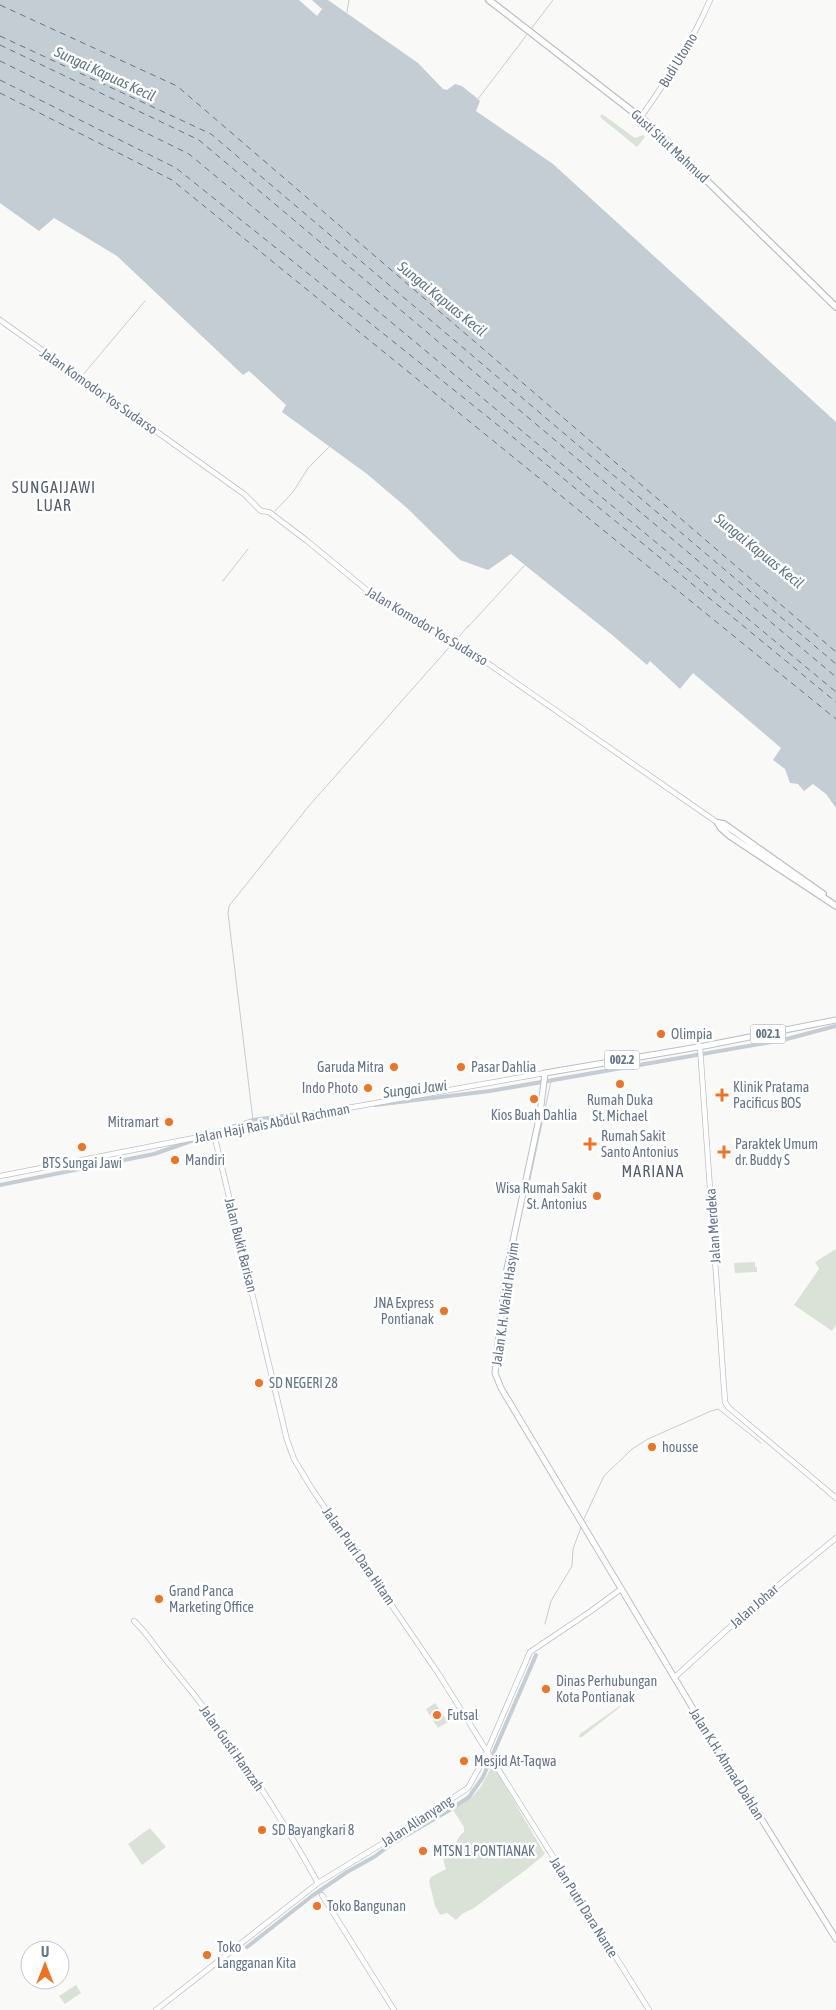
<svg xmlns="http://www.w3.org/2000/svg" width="836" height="2010" font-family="'Asap Condensed',sans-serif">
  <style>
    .green { fill: #dae2d8 }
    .water { fill: #c4cdd4 }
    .pier { fill: #f9faf7 }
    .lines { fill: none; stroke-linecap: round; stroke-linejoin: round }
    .stream { stroke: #c4cdd4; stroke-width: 1 }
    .canal { stroke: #c4cdd4; stroke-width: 4 }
    .ferry { stroke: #637785; stroke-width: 1; stroke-dasharray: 6 5; stroke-linecap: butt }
    .secondary-casing { stroke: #bdc1c7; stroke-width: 6 }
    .primary-casing { stroke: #bcbfc4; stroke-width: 7 }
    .highway-casing { stroke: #bbbec2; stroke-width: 8 }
    .secondary { stroke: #fff; stroke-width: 4.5 }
    .primary { stroke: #fff; stroke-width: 5 }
    .highway { stroke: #fff; stroke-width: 5.5 }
    .poi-dot { fill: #f17220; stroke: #fff; stroke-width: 2 }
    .labels { text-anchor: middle; stroke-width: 5; stroke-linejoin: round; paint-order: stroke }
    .shield { fill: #fff; stroke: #949eae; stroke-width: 1 }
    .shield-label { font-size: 12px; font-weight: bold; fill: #66758b }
    .street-label { font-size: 14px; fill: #66758b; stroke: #fff }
    .poi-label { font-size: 14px; fill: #66758b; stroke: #fff; text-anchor: start }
    .water-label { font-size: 15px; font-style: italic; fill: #637785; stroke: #fff }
    .quarter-label { font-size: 16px; letter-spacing: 1px; fill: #555f6f; stroke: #fff }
  </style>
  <rect width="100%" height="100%" fill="#f9faf7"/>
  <path class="green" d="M 602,114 L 635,138 L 643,135 L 645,137 L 637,147 L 600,117 Z
    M 836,1249 L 836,1325 L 832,1331 L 794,1305 L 819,1269 L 815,1262 Z
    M 755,1262 L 755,1267 L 757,1267 L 757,1272 L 735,1273 L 734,1263 Z
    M 435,1703 L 448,1722 L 438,1728 L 426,1709 Z
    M 621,1705 L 619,1708 L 582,1737 L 579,1737 L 580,1734 Z
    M 494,1767 L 545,1854 L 527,1869 L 474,1908 L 462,1914 L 456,1920 L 447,1913 L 440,1915 L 435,1906 L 429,1881 L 431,1877 L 446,1869 C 439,1850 447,1858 454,1845 C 458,1840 458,1836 464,1832 L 464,1827 L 453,1810 L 471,1798 L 480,1788 L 491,1768 Z
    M 150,1828 L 166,1847 L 142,1865 L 128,1844 Z
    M 76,1985 L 81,1993 L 65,2004 L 59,1996 Z"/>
  <path class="water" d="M 0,0 L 328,0 L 418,63 L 443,89 L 447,90 L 455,84 L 462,86 L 478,99 L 480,101 L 476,111 L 553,164 L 836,422 L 836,808 L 826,794 L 813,784 L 804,791 L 798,784 L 790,783 L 785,769 L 773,760 L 781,748 L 693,673 L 680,689 L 650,661 L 647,665 L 611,634 L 511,554 L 488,570 L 460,560 L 407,508 L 367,474 L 282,412 L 286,405 L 249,371 L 243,375 L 117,256 L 54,218 L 39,231 L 0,203 Z"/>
  <path class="pier" d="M 299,0 L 312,0 L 322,9 L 317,16 Z"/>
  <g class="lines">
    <path class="stream" d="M 347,12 L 349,0
      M 531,29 L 553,0
      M 478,99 L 529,32
      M 82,376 L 145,301
      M 275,511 L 293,492 L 308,468 L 330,446
      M 223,581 L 248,549
      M 468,627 L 524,566
      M 456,640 L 468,626
      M 253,1120 L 228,913 L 229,906 L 308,807 L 453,643
      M 529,1184 L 551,1081
      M 583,1521 L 604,1476 L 632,1449 L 648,1439 L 711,1411 L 718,1409 L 761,1443
      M 545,1624 L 551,1601 L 572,1566 L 573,1549 L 581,1527"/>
    <path class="canal" d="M 375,1105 L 490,1091 L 783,1040 L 836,1026
      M 220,1131 L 253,1120 L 316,1112
      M 0,1185 L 154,1154 L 197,1139
      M 247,1947 L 312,1896 L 347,1872 L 374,1857 L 393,1843 L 448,1811 L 469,1797 L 483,1777 L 536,1655"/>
    <path class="ferry" d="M 0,5 L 177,86 L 836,652
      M 0,36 L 211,134 L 836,664
      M 0,45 L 199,140 L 836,677
      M 0,61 L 189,154 L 836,692
      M 0,80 L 176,168 L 514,438 L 836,702
      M 0,93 L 172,180 L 836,719"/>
    <defs>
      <path id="secondary" d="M 641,117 C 667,80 692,42 710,0
        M 0,320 L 244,494 L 261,511 L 269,512 L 306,540 L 380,601 L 432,628 L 473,653 L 718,823
        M 700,1047 L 725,1402 L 728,1407 L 836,1498
        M 214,1134 L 287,1440 L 294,1459 L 312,1489 L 438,1673 L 649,2010
        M 0,1176 L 342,1109 L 545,1073
        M 134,1621 C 148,1634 158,1651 170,1665 C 226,1732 276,1807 318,1883
        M 675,1677 L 753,1606 L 836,1538
        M 322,1895 L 394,2010
        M 156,2010 L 318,1883 L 388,1840 L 468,1788 L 483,1761 L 530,1652 L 591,1611 L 621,1589"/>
      <path id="primary" d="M 836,1020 L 704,1046 L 545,1073 L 540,1114 L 505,1278 L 495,1373 L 501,1388 L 695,1712 L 836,1939"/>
      <path id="highway" d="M 489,0 L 650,125 L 836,307
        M 718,823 L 721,828 L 730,836 L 836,906
        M 718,823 L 724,824 L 823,894"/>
    </defs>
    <use href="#secondary" class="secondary-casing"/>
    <use href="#primary" class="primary-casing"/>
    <use href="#highway" class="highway-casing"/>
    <use href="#secondary" class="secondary"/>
    <use href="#primary" class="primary"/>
    <use href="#highway" class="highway"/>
  </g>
  <g class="poi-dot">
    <circle cx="661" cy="1034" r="5"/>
    <circle cx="394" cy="1067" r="5"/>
    <circle cx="461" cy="1067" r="5"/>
    <circle cx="620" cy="1084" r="5"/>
    <circle cx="368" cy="1088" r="5"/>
    <path d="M719.5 1087.5h5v5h5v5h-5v5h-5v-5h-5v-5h5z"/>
    <circle cx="534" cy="1099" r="5"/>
    <circle cx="169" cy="1122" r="5"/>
    <path d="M587.5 1136.5h5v5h5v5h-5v5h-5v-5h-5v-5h5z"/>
    <circle cx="82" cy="1147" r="5"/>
    <path d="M721.5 1144.5h5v5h5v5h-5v5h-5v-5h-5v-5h5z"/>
    <circle cx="175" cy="1160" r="5"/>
    <circle cx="597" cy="1196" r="5"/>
    <circle cx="444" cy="1311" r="5"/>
    <circle cx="259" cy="1383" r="5"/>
    <circle cx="652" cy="1447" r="5"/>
    <circle cx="159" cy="1599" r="5"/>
    <circle cx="546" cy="1689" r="5"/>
    <circle cx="437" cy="1715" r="5"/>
    <circle cx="464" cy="1761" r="5"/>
    <circle cx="262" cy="1830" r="5"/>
    <circle cx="423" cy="1851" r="5"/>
    <circle cx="317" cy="1906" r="5"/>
    <circle cx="207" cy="1955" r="5"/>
  </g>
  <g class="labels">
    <g class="shield">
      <rect x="750.5" y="1024.5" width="35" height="19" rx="4"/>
      <rect x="604.5" y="1050.5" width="35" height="19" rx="4"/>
    </g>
    <g class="shield-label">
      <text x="768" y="1038">002.1</text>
      <text x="622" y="1064">002.2</text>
    </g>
    <g class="street-label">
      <text transform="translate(678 60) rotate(-59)" y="5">Budi Utomo</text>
      <text transform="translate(670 146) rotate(43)" y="5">Gusti Situt Mahmud</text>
      <text transform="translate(99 391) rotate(35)" y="5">Jalan Komodor Yos Sudarso</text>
      <text transform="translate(427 626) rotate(31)" y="5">Jalan Komodor Yos Sudarso</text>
      <text transform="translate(272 1123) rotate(-11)" y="5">Jalan Haji Rais Abdul Rachman</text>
      <text transform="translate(713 1226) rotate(-94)" y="5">Jalan Merdeka</text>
      <text transform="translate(241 1245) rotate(76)" y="5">Jalan Bukit Barisan</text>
      <text transform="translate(505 1304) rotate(-82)" y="5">Jalan K.H. Wahid Hasyim</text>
      <text transform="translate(359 1556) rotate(55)" y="5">Jalan Putri Dara Hitam</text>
      <text transform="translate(754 1606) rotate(-41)" y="5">Jalan Johar</text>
      <text transform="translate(232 1748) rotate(55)" y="5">Jalan Gusti Hamzah</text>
      <text transform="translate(727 1764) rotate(58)" y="5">Jalan K.H. Ahmad Dahlan</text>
      <text transform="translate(417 1821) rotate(-33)" y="5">Jalan Alianyang</text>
      <text transform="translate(584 1907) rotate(58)" y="5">Jalan Putri Dara Nante</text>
    </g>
    <g class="poi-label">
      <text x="671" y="1039">Olimpia</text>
      <text x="384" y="1072" text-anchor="end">Garuda Mitra</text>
      <text x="471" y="1072">Pasar Dahlia</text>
      <text x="733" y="1092">Klinik Pratama<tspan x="733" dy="16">Pacificus BOS</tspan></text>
      <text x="358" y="1093" text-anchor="end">Indo Photo</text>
      <text x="620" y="1105" text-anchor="middle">Rumah Duka<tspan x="620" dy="16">St. Michael</tspan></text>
      <text x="534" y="1120" text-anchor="middle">Kios Buah Dahlia</text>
      <text x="159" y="1127" text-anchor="end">Mitramart</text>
      <text x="601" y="1141">Rumah Sakit<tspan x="601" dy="16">Santo Antonius</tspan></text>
      <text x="735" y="1149">Paraktek Umum<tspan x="735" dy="16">dr. Buddy S</tspan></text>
      <text x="185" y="1165">Mandiri</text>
      <text x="82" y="1168" text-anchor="middle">BTS Sungai Jawi</text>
      <text x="587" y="1193" text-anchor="end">Wisa Rumah Sakit<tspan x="587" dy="16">St. Antonius</tspan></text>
      <text x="434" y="1308" text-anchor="end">JNA Express<tspan x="434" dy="16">Pontianak</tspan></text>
      <text x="269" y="1388">SD NEGERI 28</text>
      <text x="662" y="1452">housse</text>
      <text x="169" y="1596">Grand Panca<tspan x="169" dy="16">Marketing Office</tspan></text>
      <text x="556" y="1686">Dinas Perhubungan<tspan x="556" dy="16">Kota Pontianak</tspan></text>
      <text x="447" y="1720">Futsal</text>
      <text x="474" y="1766">Mesjid At-Taqwa</text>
      <text x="272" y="1835">SD Bayangkari 8</text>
      <text x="433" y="1856">MTSN 1 PONTIANAK</text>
      <text x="327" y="1911">Toko Bangunan</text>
      <text x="217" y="1952">Toko<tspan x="217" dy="16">Langganan Kita</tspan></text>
    </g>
    <g class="water-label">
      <text transform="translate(105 74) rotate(25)" y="5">Sungai Kapuas Kecil</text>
      <text transform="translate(442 299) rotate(39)" y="5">Sungai Kapuas Kecil</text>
      <text transform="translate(759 551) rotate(39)" y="5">Sungai Kapuas Kecil</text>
      <text transform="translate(415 1089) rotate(-7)" y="5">Sungai Jawi</text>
    </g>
    <g class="quarter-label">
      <text x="54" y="493">SUNGAIJAWI<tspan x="54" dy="18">LUAR</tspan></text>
      <text x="653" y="1177">MARIANA</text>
    </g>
  </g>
  <g transform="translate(45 1965)"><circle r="24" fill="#ffffff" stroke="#c2c8d1"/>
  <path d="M0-4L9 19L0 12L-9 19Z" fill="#f17220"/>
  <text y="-8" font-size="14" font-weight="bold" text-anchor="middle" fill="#66758b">U</text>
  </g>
</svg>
